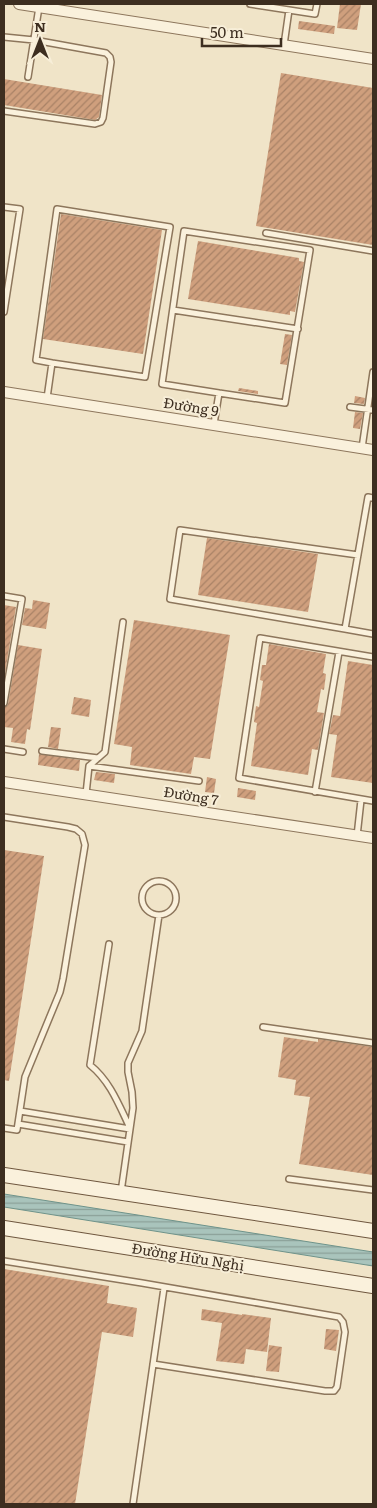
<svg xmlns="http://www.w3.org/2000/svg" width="377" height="1508" font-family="Literata,serif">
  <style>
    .water { fill: url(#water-rules); stroke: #6f938a }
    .building { fill: url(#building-hatch) }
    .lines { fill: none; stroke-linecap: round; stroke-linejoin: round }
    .service-casing { stroke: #8d765c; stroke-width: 8 }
    .minor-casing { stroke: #8d765c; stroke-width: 12 }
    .secondary-casing { stroke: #6f573f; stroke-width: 16 }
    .service { stroke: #faf1dc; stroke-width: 5 }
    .minor { stroke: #faf1dc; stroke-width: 10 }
    .secondary { stroke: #faf1dc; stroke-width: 14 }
    .labels { text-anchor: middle; stroke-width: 4; stroke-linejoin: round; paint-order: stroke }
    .street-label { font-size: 14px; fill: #3d2e20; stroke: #f7eed8 }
  </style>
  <defs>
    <pattern id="water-rules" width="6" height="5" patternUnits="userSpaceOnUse" patternTransform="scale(1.25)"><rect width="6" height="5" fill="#a9c4bc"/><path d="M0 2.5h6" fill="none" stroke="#8ba098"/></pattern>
    <pattern id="building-hatch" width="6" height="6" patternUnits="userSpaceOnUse" patternTransform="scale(1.25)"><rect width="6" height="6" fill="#cf9f7d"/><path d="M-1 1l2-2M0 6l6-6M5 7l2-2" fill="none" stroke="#a98266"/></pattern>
  </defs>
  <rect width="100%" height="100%" fill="#f0e4c8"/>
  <path class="water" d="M 4,1194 L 373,1252 L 373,1266 L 4,1207 Z"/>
  <path class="building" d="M 340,4 L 361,4 L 357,30 L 337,28 Z
    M 299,21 L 335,26 L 334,34 L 298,29 Z
    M 281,73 L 373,88 L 373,245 L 256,226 Z
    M 4,79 L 102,95 L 99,117 L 95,120 L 4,105 Z
    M 61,214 L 162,230 L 143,354 L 43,339 Z
    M 198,241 L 299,258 L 299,261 L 304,262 L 295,312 L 290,311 L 290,315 L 188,299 Z
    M 285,334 L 292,335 L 287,365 L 280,364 Z
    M 239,388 L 258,391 L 258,394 L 238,391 Z
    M 355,396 L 365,398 L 364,404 L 354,403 Z
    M 355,412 L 363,413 L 360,429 L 353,428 Z
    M 207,538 L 318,554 L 308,612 L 198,595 Z
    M 33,600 L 50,603 L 46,629 L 22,625 L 25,608 L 32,609 Z
    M 4,605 L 16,607 L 4,679 Z
    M 134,620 L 230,635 L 210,759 L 194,757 L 191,774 L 130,765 L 132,747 L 114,744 Z
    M 269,644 L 326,654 L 323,673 L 326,674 L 324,690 L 321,689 L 317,712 L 324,713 L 318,750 L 312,749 L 308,775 L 251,766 L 257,723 L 254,722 L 256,706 L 259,707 L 263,681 L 260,680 L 262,665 L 266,665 Z
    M 18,645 L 42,649 L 30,730 L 27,729 L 25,744 L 11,742 L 13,728 L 4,727 L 4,707 L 7,706 L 8,704 Z
    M 348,661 L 373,665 L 373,783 L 331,777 L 337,735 L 329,734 L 333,715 L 340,716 Z
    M 74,697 L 91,700 L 89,717 L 71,714 Z
    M 51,727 L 61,728 L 58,749 L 48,747 Z
    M 39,754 L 80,760 L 79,771 L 38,765 Z
    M 96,772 L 115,774 L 114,783 L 94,780 Z
    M 207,777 L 216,779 L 214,793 L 205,792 Z
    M 238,788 L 256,791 L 255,800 L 237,797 Z
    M 4,850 L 44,856 L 9,1081 L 4,1080 Z
    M 284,1037 L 318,1042 L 318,1039 L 373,1047 L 373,1175 L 299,1164 L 310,1097 L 294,1095 L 296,1080 L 278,1077 Z
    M 4,1269 L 109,1286 L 107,1303 L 137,1308 L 133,1337 L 102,1332 L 75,1504 L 4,1504 Z
    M 202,1309 L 242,1315 L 242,1314 L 271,1318 L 267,1352 L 246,1349 L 244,1364 L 216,1361 L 222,1323 L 201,1320 Z
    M 326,1329 L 339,1330 L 336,1351 L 324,1349 Z
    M 269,1345 L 282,1347 L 279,1372 L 266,1371 Z"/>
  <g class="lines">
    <defs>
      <path id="service" d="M 250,4 L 315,14 L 317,4
        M 4,37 L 34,40 L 106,53 L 110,57 L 111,62 L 103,118 L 101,122 L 95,124 L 4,111
        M 284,45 L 289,10
        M 28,77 L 39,7
        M 4,207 L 20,209 L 4,312
        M 266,233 L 373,251
        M 173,310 L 298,329
        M 47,398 L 52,363 L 145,377 L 170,227 L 57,209 L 36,360 L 52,363
        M 350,407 L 373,410
        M 214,424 L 219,393 L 162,384 L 184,231 L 310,250 L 285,403 L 219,393
        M 362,448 L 373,372
        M 373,498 L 368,497 L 345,629 L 373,634
        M 4,596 L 22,599 L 4,703
        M 345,629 L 170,599 L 180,530 L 358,555
        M 373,657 L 260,638 L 239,778 L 373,801
        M 4,749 L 23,752
        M 42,751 L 98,758
        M 89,766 L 199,781
        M 315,792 L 339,652
        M 86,794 L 89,766 L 105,752 L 123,622
        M 4,817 L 68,827 L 76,829 L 82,834 L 85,845 L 63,979 L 60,992 L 25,1077 L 17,1130 L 4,1128
        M 357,836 L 361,800
        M142 898a17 17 0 1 1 34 0a17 17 0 1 1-34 0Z
        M 109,944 L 90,1065 C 110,1081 119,1105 130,1128
        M 263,1027 L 373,1043
        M 20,1111 L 130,1129
        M 18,1124 L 128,1142
        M 289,1179 L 373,1190
        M 121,1192 L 133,1108 L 132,1092 L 128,1072 L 128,1063 L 142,1031 L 159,915
        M 4,1261 L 142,1283 L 339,1317 L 343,1322 L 345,1332 L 337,1387 L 334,1391 L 325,1391 L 153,1364
        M 133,1504 L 164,1288"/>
      <path id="minor" d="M 19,4 L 373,59
        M 4,392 L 373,450
        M 4,782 L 373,838"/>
      <path id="secondary" d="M 4,1175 L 373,1231
        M 4,1228 L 373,1286"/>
    </defs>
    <use href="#service" class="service-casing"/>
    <use href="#minor" class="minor-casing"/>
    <use href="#secondary" class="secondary-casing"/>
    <use href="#service" class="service"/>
    <use href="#minor" class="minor"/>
    <use href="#secondary" class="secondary"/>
  </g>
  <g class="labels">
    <g class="street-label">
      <text transform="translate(191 407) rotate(9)" y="5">Đường 9</text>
      <text transform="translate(191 796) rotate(9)" y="5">Đường 7</text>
      <text transform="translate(188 1257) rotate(9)" y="5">Đường Hữu Nghị</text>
    </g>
  </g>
  <rect width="377" height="1508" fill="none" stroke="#3d2e20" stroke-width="10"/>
  <g transform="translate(40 40)" stroke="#f7eed8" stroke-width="4" paint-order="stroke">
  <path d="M0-4L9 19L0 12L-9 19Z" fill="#3d2e20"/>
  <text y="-8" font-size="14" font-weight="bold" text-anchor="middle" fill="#3d2e20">N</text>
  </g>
  <path d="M202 38v8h79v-8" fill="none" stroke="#3d2e20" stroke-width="2.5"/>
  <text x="210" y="38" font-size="15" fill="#3d2e20" stroke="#f7eed8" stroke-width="4" paint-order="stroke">50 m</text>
</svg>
